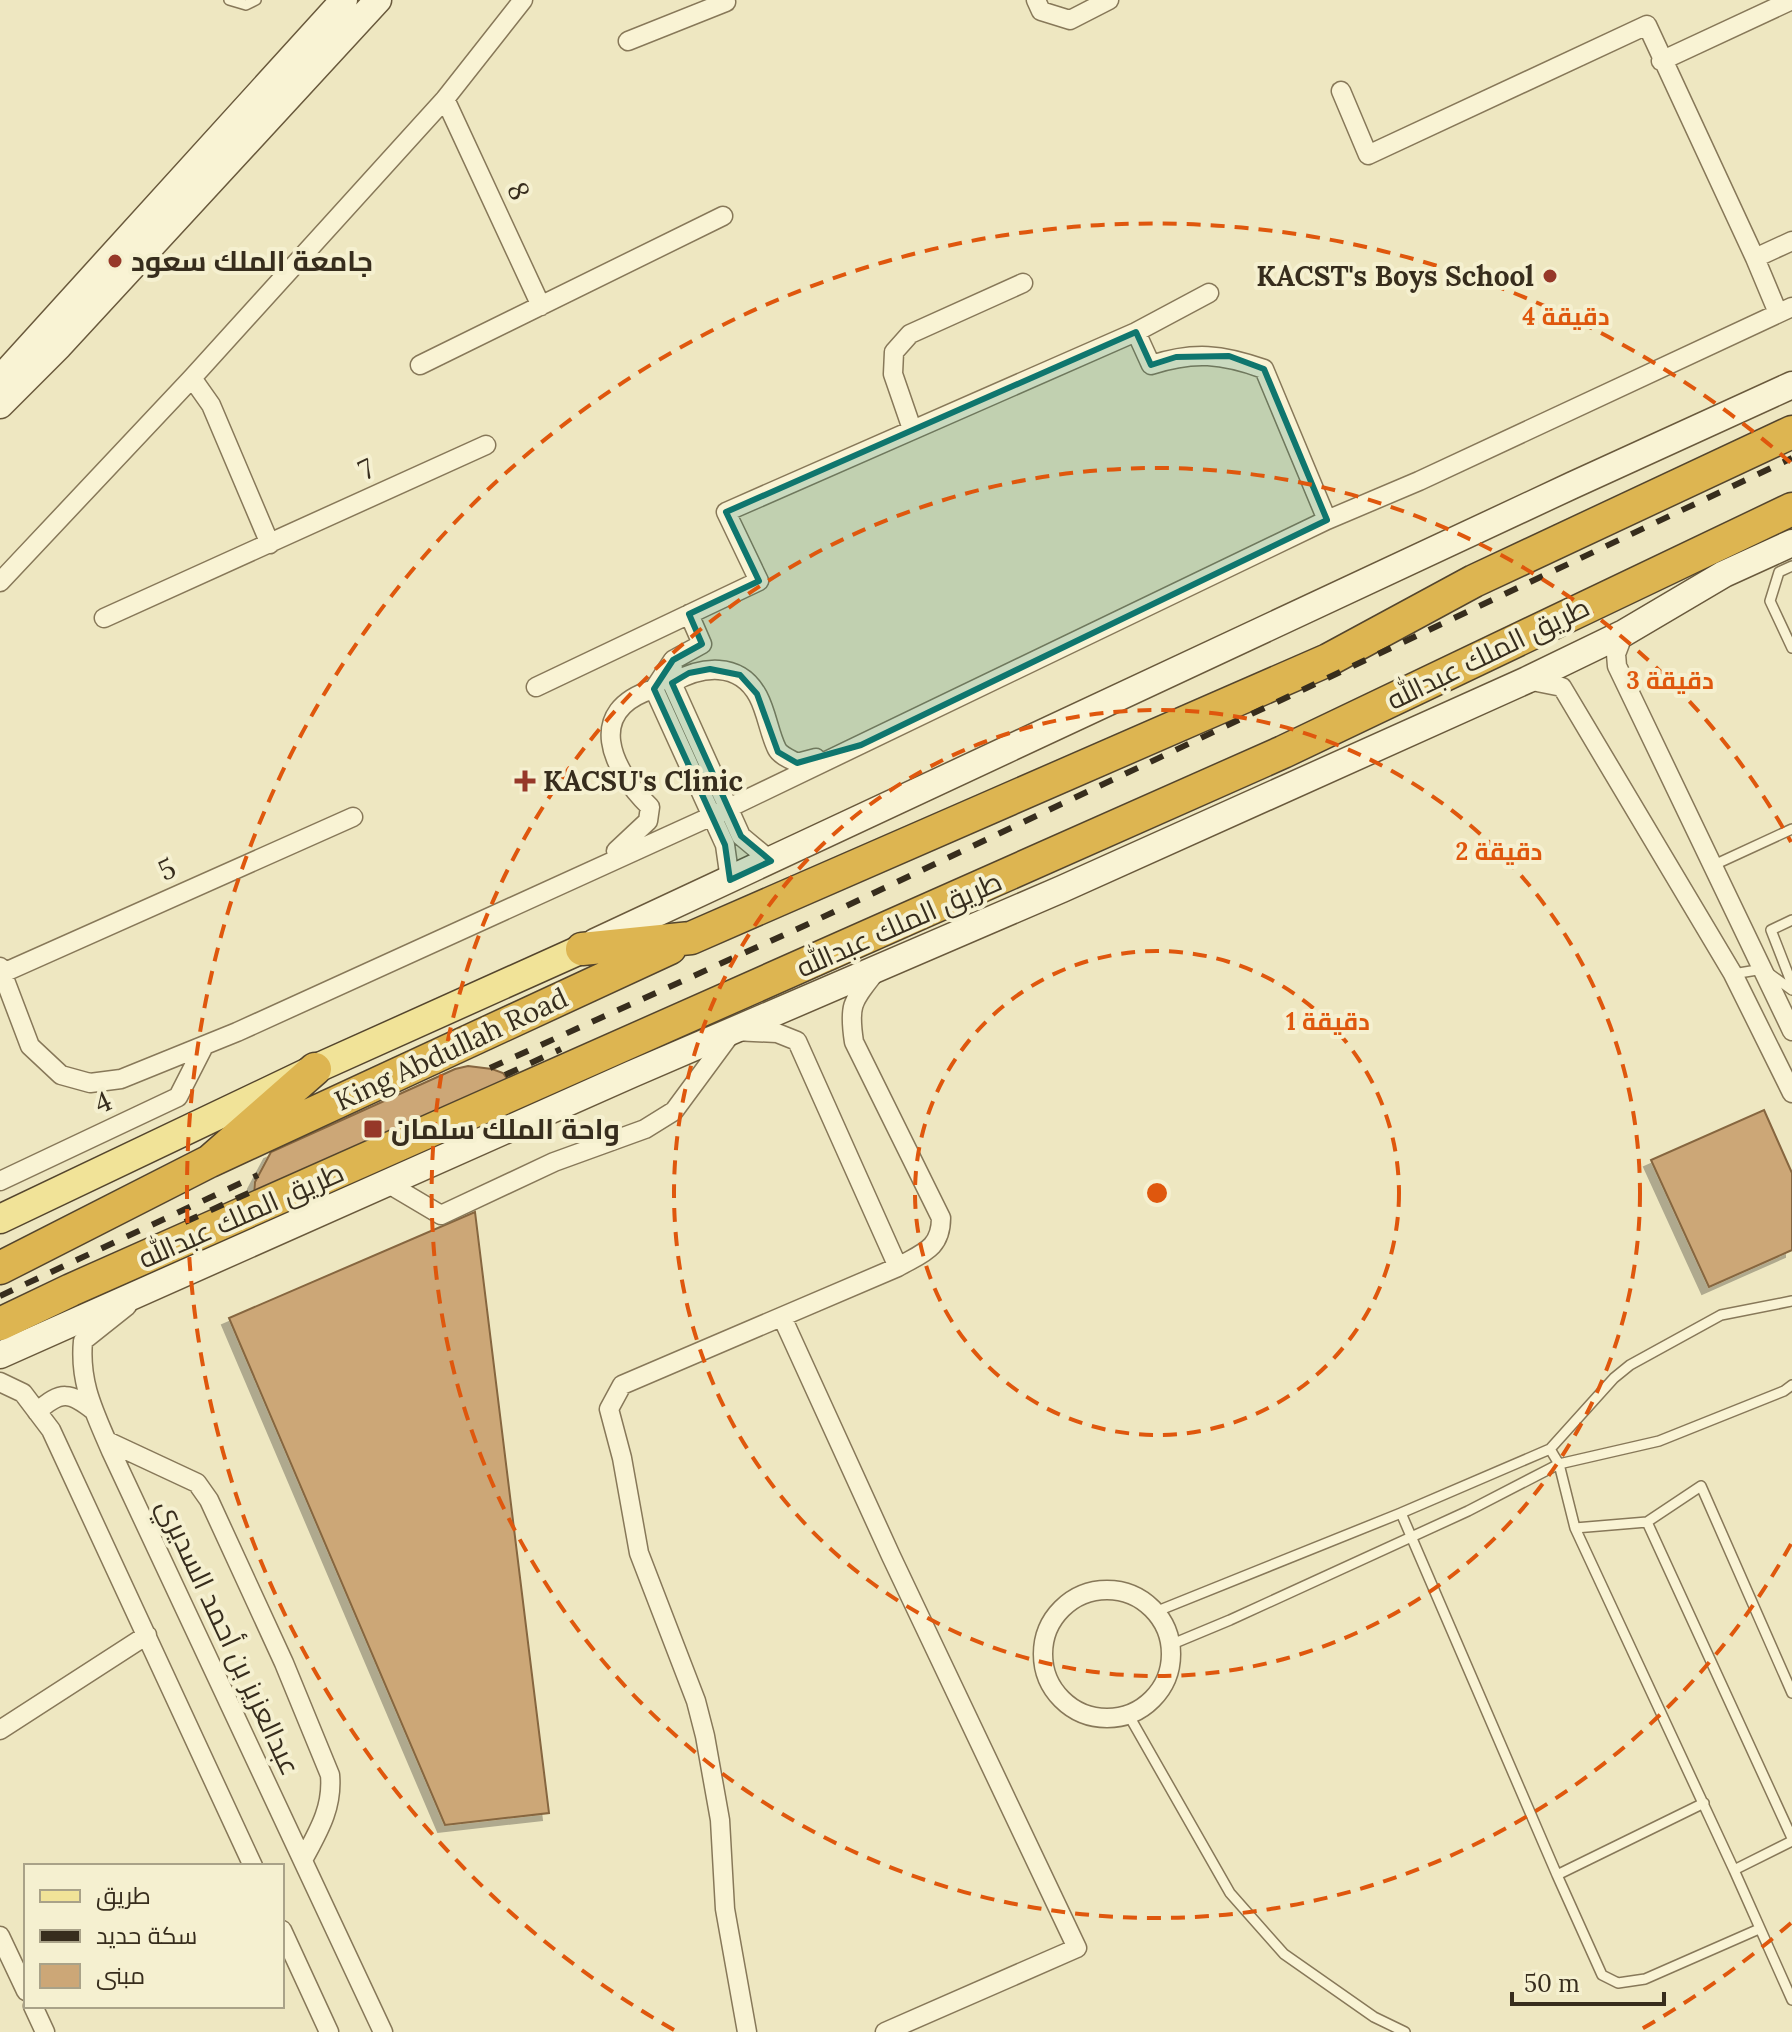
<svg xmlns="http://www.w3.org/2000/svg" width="1792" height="2032" font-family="Lora,Cairo,serif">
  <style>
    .building { fill: #cca777; stroke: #86663f; stroke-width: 2; filter: url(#shadow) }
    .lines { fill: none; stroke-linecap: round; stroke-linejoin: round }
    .lane-casing { stroke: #877859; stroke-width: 12 }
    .street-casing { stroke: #877859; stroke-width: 21 }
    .secondary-casing { stroke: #69593c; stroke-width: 29 }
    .primary-casing { stroke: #54452d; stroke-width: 31 }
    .highway-casing { stroke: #54452d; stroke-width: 35 }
    .lane { stroke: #f9f3d4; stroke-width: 9 }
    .street { stroke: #f9f3d4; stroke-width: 18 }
    .secondary { stroke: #f9f3d4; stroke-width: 26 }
    .primary { stroke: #f1e398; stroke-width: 28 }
    .highway { stroke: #ddb551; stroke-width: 32 }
    .rail { stroke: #372d1d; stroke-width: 6; stroke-dasharray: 14 14; stroke-linecap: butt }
    .marked { fill: #0f766e; fill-opacity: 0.2; stroke: #0f766e; stroke-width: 6; stroke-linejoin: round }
    .ring { fill: none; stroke: #df570d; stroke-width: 4; stroke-dasharray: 14 10 }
    .poi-dot { fill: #963829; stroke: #f5f0d0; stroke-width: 3 }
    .labels { text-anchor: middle; stroke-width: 8; stroke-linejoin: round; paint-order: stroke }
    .street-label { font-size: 28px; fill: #372d1d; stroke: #f5f0d0 }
    .poi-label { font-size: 28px; font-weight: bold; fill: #372d1d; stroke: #f5f0d0; text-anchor: start }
    .centre { fill: #df570d; stroke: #f5f0d0; stroke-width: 4 }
    .ring-label { font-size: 24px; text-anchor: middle; font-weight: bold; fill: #df570d; stroke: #f5f0d0; stroke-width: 8; stroke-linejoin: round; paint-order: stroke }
  </style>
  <defs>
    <filter id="shadow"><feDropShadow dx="-7" dy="7" stdDeviation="0" flood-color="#0004"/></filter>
  </defs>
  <rect width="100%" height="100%" fill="#eee7c1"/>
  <path class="building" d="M 468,1066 L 492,1069 L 503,1073 L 508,1080 L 254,1195 L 255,1182 L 271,1152 L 455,1069 Z
    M 1764,1110 L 1792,1173 L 1792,1250 L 1709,1287 L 1651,1160 Z
    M 475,1212 L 549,1813 L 445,1825 L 229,1318 Z"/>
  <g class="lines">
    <defs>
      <path id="lane" d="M 229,0 L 246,5 L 256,0
        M 1792,566 L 1779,572 L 1770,601 L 1792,648
        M 1714,865 L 1792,829
        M 1792,920 L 1771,930 L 1792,984
        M 1733,974 L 1763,969 L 1792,990
        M 1550,1449 L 1559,1464 L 1575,1528 L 1734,1870 L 1792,1841
        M 1401,1513 L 1557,1875 L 1704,1803
        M 1647,1522 L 1792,1838
        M 1575,1528 L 1647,1522 L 1701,1486 L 1792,1693
        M 1155,1612 L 1401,1513 L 1550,1449 L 1614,1378 L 1630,1365 L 1721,1315 L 1792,1301
        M 1170,1645 L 1230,1620 L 1468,1511 L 1559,1464 L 1659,1441 L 1784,1391 L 1792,1385
        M 1128,1714 L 1230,1893 L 1284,1954 L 1374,2017 L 1405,2032
        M 1734,1870 L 1792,2000
        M 1557,1875 L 1602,1975 L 1618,1983 L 1645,1979 L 1759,1929"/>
      <path id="street" d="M 1036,0 L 1041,11 L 1070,20 L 1109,0
        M 628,41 L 726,2 L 725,0
        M 1661,61 L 1792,0
        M 1341,91 L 1368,155 L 1647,25 L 1755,258 L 1778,313
        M 445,99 L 541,306
        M 1755,258 L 1792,241
        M 1209,293 L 1136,332 L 1151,365 C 1194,351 1222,354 1264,369 L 1327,520
        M 420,365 L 723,216
        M 192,378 L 211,405 L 270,544
        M 912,429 L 893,374 L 894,352 L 910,334 L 1023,283
        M 0,582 L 192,378 L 445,99 L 523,0
        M 104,618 L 486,445
        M 1624,633 L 1616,654 L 1617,666 L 1792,1031
        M 673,660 L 702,644 L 689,614
        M 1527,680 L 1562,687 L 1733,974 L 1792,1093
        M 672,683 C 701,666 739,661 758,696 C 767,713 769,733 777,749 C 780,755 790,759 797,763 L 816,758
        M 536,687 L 759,581 L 726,512 L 1136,332
        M 654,689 L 725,845 L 730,880
        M 616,851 L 648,821 L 650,807 C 611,769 584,710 654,689 L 673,660 L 672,683 L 741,836 L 771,861
        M 0,967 L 30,1046 L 61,1075 L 90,1083 L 121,1079 L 237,1032 L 712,816 L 1327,520 L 1419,481 L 1792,307
        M 3,973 L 353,817
        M 0,1181 L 178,1097 L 204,1046
        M 387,1183 L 441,1215 L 554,1162 L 645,1129 L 674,1111 L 733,1031 L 777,1033 L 797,1041 L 898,1267
        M 127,1306 L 83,1341 C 79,1384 95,1413 111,1451 L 383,2032
        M 782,1317 L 891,1556 L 1077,1948 L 885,2032
        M 0,1382 L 23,1393 L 51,1430 L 253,1866
        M 37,1412 C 61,1390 70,1392 94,1411
        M 107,1441 L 197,1483 L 209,1500 L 284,1663 L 330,1775 C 333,1808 318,1832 303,1860
        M1043 1654a64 64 0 1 1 128 0a64 64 0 1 1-128 0Z
        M 0,1730 L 147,1635
        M 282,1930 L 329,2032
        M 0,1936 L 26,1991
        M 33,2006 L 45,2032
        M 747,2032 L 725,1909 L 720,1820 L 705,1736 L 696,1701 L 639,1553 L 622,1458 L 609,1409 L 622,1385 L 898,1267 C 922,1253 941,1249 941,1218 L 854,1042 C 848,1003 853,1001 877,970"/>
      <path id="secondary" d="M 0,379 L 344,0
        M 0,405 L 59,346 L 378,0
        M 595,942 L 1573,485 L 1792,385
        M 0,1355 L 632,1074 L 1062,889 L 1527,680 L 1624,633 L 1724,574 L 1792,543"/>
      <path id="primary" d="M 0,1219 L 315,1069 L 582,949"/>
      <path id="highway" d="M 582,949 L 691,938 L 1328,660 L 1474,581 L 1792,432
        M 210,1161 L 670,948
        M 0,1268 L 210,1161 L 315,1069
        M 0,1324 L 71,1290 L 1283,752 L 1792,509"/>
    </defs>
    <use href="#lane" class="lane-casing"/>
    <use href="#street" class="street-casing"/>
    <use href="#secondary" class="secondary-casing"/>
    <use href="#primary" class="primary-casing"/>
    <use href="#highway" class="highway-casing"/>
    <use href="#lane" class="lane"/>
    <use href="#street" class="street"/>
    <use href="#secondary" class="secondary"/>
    <use href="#primary" class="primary"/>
    <use href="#highway" class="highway"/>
    <path class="rail" d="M 490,1068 L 806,925 L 1792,458
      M 505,1075 L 561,1049
      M 185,1222 L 253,1191
      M 0,1296 L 258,1175"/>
  </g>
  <path class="marked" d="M 1136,332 L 1151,365 L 1176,357 L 1229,356 L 1264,369 L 1327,520 L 861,745 L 797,763 L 778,752 L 757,694 L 740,675 L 710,669 L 689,673 L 672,683 L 741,836 L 771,861 L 730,880 L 725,845 L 654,689 L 673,660 L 702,644 L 689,614 L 759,581 L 726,512 Z"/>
  <g class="ring">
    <circle cx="1157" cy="1193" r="242"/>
    <circle cx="1157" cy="1193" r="483"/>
    <path d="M1791 1544A725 725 0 1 1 1791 842"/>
    <path d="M1791 1923A967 967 0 0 1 1640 2030M674 2030A967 967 0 1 1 1791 463"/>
  </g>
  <g class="poi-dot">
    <circle cx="115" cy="261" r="8"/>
    <circle cx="1550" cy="276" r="8"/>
    <path d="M521 769h8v8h8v8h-8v8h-8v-8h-8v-8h8z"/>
    <rect x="363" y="1119" width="20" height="20" rx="4"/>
  </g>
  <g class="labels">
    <g class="street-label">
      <text transform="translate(519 191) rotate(65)" y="10">8</text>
      <text transform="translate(366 469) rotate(-25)" y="10">7</text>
      <text transform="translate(1488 653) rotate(-26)" y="10">طريق الملك عبدالله</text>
      <text transform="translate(167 869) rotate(-24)" y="10">5</text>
      <text transform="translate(899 924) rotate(-24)" y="10">طريق الملك عبدالله</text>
      <text transform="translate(451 1049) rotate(-25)" y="10">King Abdullah Road</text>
      <text transform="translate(103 1102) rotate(-25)" y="10">4</text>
      <text transform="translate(241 1215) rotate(-24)" y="10">طريق الملك عبدالله</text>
      <text transform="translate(229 1637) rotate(65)" y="10">عبدالعزيز بن أحمد السديري</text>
    </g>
    <g class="poi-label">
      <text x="131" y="271">جامعة الملك سعود</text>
      <text x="1534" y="286" text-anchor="end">KACST's Boys School</text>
      <text x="543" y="791">KACSU's Clinic</text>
      <text x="391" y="1139">واحة الملك سلمان</text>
    </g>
  </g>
  <circle cx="1157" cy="1193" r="12" class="centre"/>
  <g class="ring-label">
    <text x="1566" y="325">4 دقيقة</text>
    <text x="1670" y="689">3 دقيقة</text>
    <text x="1499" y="860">2 دقيقة</text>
    <text x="1328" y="1030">1 دقيقة</text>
  </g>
  <rect x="24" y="1864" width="260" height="144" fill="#f5f0d0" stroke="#a9a288" stroke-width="2"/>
  <rect x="40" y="1890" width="40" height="12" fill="#f1e398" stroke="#a9a288" stroke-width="2"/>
  <text x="96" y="1904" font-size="24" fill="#372d1d">طريق</text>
  <rect x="40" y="1930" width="40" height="12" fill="#372d1d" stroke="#a9a288" stroke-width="2"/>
  <text x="96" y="1944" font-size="24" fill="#372d1d">سكة حديد</text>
  <rect x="40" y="1964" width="40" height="24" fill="#cca777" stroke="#a9a288" stroke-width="2"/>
  <text x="96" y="1984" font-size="24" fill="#372d1d">مبنى</text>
  <path d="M1512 1992v12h152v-12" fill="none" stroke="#372d1d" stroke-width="4"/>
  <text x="1524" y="1992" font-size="24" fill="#372d1d" stroke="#f5f0d0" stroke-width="6" paint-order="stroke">50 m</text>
</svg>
